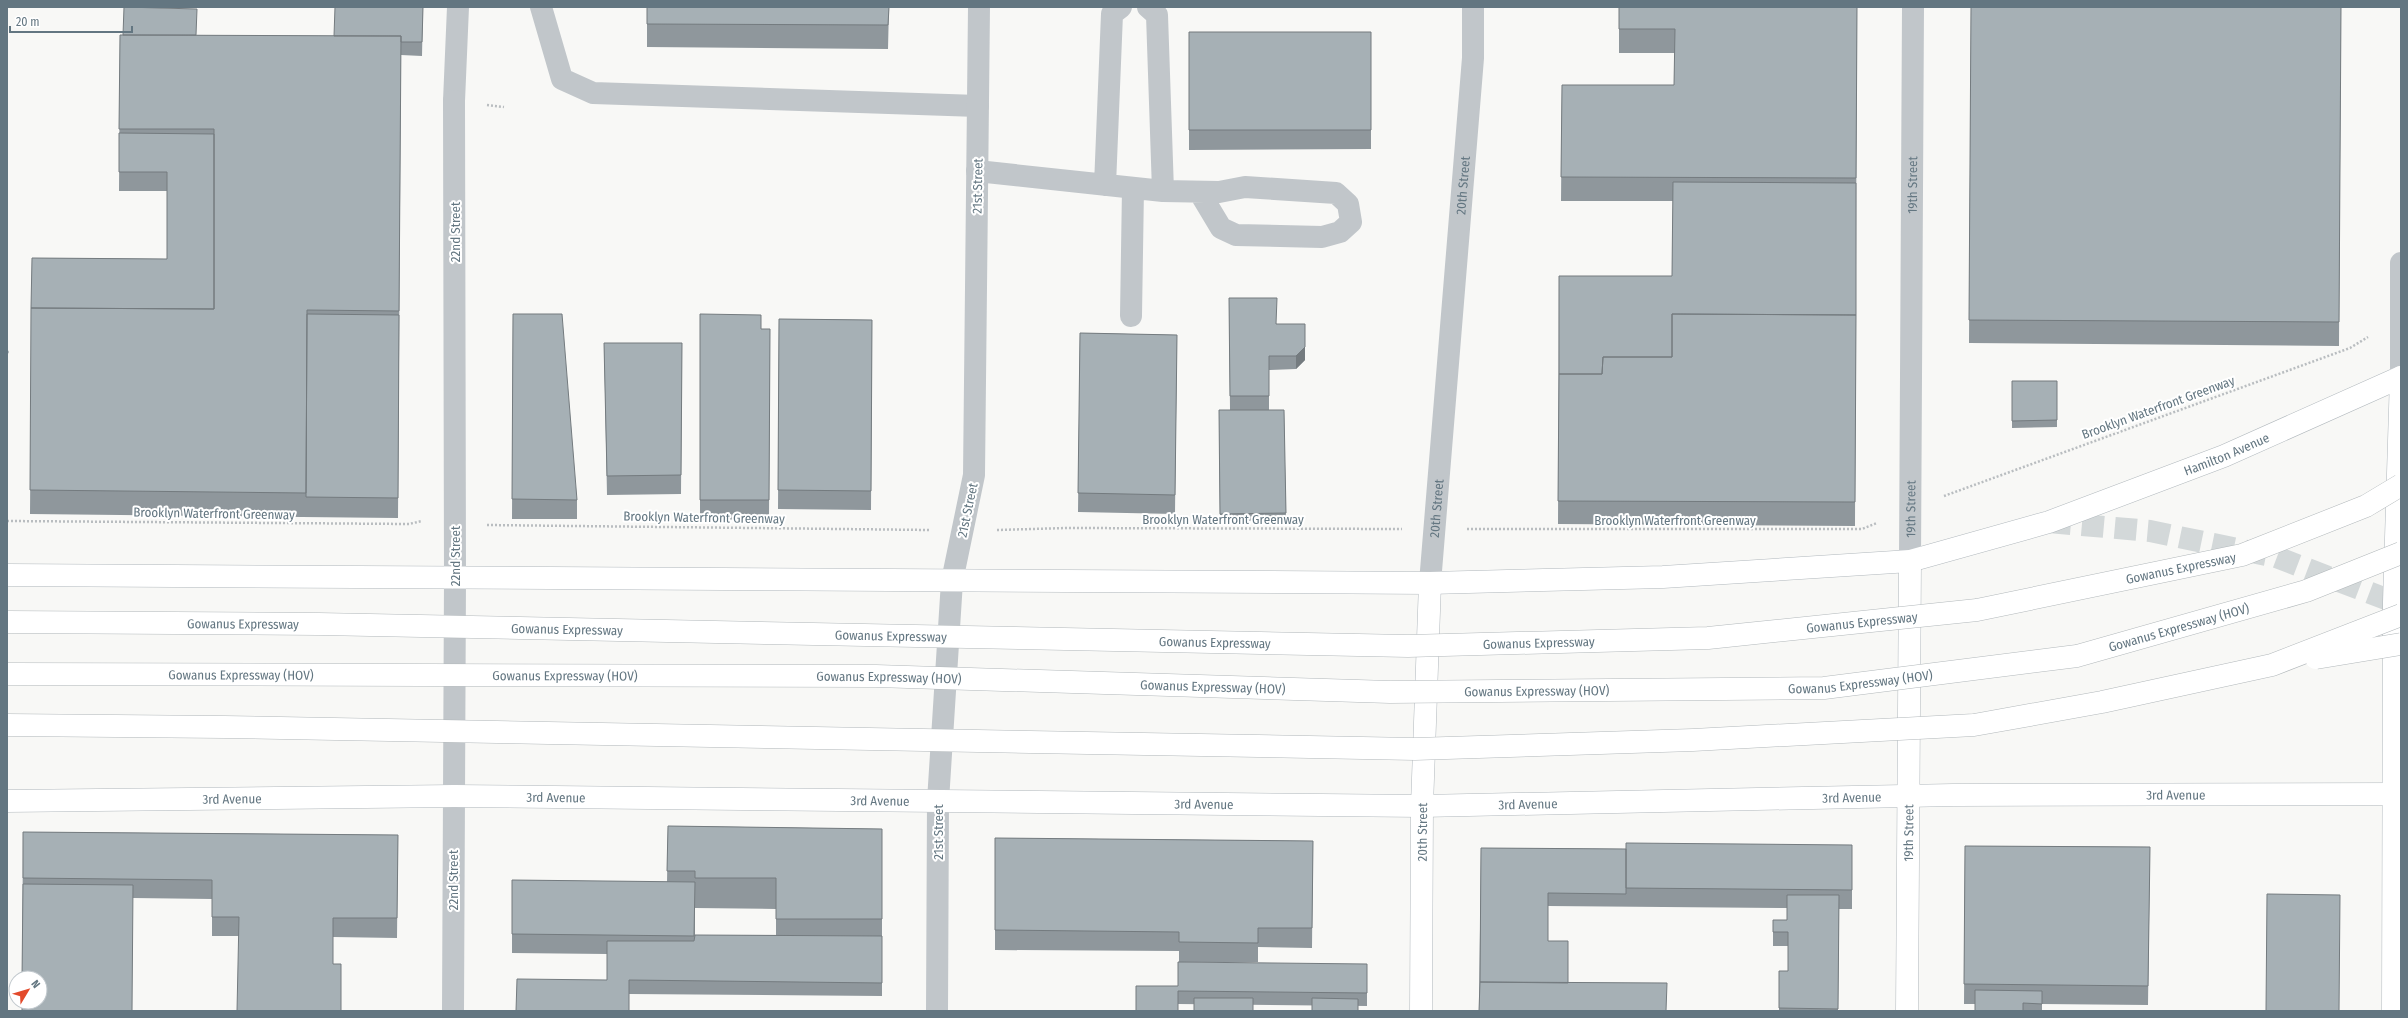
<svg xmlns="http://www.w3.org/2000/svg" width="2408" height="1018" font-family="'Fira Sans Condensed',sans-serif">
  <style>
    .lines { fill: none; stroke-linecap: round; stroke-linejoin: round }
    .secondary-tunnel { stroke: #d3d8d9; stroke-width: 22; stroke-dasharray: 22 11; stroke-linecap: butt }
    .secondary-casing { stroke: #b1b8bd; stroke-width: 23 }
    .path { stroke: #b9bdc0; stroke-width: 2.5; stroke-dasharray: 2 2; stroke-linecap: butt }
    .lane { stroke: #c1c6ca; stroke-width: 22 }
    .street { stroke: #c1c6ca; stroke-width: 22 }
    .secondary { stroke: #fff; stroke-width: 22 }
    .highway-bridge-casing { stroke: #b2b8bb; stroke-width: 23; stroke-linecap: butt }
    .highway-bridge { stroke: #fff; stroke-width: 22 }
    .wall { fill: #8f979c; fill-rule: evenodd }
    .shaded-wall { fill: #747b7f }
    .building { fill: #a6b0b5; stroke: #747b7f }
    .labels { text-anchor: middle; stroke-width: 4; stroke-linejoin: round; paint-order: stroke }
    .street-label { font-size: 13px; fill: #637681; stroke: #fff }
  </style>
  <rect width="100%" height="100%" fill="#f8f8f6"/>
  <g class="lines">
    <path class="secondary-tunnel" d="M 2049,522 L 2150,531 L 2276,557 L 2394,602"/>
    <defs>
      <g id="secondary">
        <path id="s3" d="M 7,575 L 1430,583 L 1663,577 L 1910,561 L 2049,522 L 2224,456 L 2401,377"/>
        <path id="s4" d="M 7,801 L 454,796 L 1422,806 L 1953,795 L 2401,794"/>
        <path id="s5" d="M 1421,1011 L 1422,806 L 1430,583"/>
        <path id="s6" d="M 1907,1011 L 1910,561"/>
        <path d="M 2393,1011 L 2394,602 L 2401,377"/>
      </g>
    </defs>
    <use href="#secondary" class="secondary-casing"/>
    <path class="path" d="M 487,105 L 504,107
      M 7,352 L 9,352
      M 1944,496 L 2350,348 L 2368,337
      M 7,521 L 409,524 L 422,521
      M 487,525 L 930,530
      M 1467,529 L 1862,529 L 1877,523
      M 997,530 L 1066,528 L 1402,529"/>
    <path class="lane" d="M 541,7 L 562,79 L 593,93 L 978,106
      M 1148,7 L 1157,15 L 1163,191
      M 454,101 L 458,7
      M 977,171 L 1163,191 L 1219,192 L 1245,187 L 1336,193 L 1348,204 L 1351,222 L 1340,232 L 1322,237 L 1236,235 L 1221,228 L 1200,193
      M 1105,185 L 1112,14 L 1121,7
      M 1131,316 L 1133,188"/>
    <g class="street">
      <path d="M 2401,377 L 2401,263"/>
      <path id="s1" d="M 1910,561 L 1913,7"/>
      <path id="s2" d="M 1430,583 L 1473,58 L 1473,7"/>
      <path d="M 453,1011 L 455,578 L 454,101"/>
      <path d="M 937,1011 L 938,801 L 952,581 L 974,475 L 979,7"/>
    </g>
    <use href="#secondary" class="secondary"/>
    <defs>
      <g id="highway-bridge">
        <path id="s7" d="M 7,622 L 319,624 L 1408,646 L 1708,638 L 1977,610 L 2242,555 L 2366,506 L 2401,485"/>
        <path d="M 2316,658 L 2401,644"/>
        <path id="s8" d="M 7,674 L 876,676 L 1390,692 L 1824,688 L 2077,656 L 2306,591 L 2401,553"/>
        <path d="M 7,725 L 224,727 L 1415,749 L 1693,740 L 1974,725 L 2102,702 L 2272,665 L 2401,615"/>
      </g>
    </defs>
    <use href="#highway-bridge" class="highway-bridge-casing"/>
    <use href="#highway-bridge" class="highway-bridge"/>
  </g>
  <path class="wall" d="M 423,7 L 422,56 L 401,55 L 398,518 L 30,514 L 32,258 L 167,259 L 167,191 L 119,191 L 120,35 L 334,36 Z
    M 647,7 L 889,7 L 888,49 L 647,47 Z
    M 1619,7 L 1857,7 L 1855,526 L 1558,524 L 1559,276 L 1672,276 L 1673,201 L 1561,201 L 1562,85 L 1674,85 L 1675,53 L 1619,53 Z
    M 1971,7 L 2341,7 L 2339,346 L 1969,343 Z
    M 1189,32 L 1371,32 L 1371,149 L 1189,150 Z
    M 1229,298 L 1277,324 L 1305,360 L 1296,369 L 1269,370 L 1269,410 L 1230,410 Z
    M 513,314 L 577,500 L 577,519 L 512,519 Z
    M 700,314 L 761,329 L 770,329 L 769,519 L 700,520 Z
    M 779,319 L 872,320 L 871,510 L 778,509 Z
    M 1080,333 L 1177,335 L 1175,514 L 1078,512 Z
    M 604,343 L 682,343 L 681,494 L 607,495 Z
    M 2012,381 L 2057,381 L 2057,427 L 2012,428 Z
    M 1219,410 L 1284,410 L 1286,520 L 1220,521 Z
    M 668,826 L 882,829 L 882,996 L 629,994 L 607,980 L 607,954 L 512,953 L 512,880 L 667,882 ZM 695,908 L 776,909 L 776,935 L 695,935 Z
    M 23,832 L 398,835 L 397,938 L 333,937 L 333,964 L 239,936 L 212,936 L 212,899 L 133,898 L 22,978 Z
    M 995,838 L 1313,841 L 1312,948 L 1258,947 L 1258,962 L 1179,962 L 1179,951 L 995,950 Z
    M 1852,845 L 1852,909 L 1839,909 L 1838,1011 L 1779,1011 L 1779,971 L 1788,971 L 1788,946 L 1773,946 L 1773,920 L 1787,920 L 1787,908 L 1548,906 L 1479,1011 L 1481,848 L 1626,849 Z
    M 1965,846 L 2150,847 L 2148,1005 L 2042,1004 L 2042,1011 L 1975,1011 L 1975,1004 L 1964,1004 Z
    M 1367,964 L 1367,1006 L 1178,1004 L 1178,986 Z"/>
  <path class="shaded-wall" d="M 1305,324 L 1305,360 L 1296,369 L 1296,356 Z"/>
  <path class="building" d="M 124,7 L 197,9 L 196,35 L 123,35 Z
    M 335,7 L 423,7 L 422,42 L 401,42 L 401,36 L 334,36 Z
    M 647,7 L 889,7 L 888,25 L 647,24 Z
    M 1619,7 L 1857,7 L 1856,178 L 1561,177 L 1562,85 L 1674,85 L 1675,29 L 1619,29 Z
    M 1971,7 L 2341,7 L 2339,322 L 1969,320 Z
    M 1189,32 L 1371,32 L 1371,130 L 1189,130 Z
    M 120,35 L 401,36 L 399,311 L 307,310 L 306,493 L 30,490 L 31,308 L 214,309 L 214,129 L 119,129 Z
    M 119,133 L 214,134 L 214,309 L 31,308 L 32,258 L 167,259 L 167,172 L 119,172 Z
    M 1673,182 L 1856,183 L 1856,315 L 1672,314 L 1672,357 L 1603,357 L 1602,374 L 1559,374 L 1559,276 L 1672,276 Z
    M 1229,298 L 1277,298 L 1276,324 L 1305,324 L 1305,347 L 1296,356 L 1269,356 L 1269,396 L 1230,396 Z
    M 307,314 L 399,315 L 398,498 L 306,497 Z
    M 513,314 L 562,314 L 577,500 L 512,499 Z
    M 700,314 L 761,315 L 761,329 L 770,329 L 769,500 L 700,500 Z
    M 1672,314 L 1856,315 L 1855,502 L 1558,501 L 1559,374 L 1602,374 L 1603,357 L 1672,357 Z
    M 779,319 L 872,320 L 871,491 L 778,490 Z
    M 1080,333 L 1177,335 L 1175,495 L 1078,493 Z
    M 604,343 L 682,343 L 681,475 L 607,476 Z
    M 2012,381 L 2057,381 L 2057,420 L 2012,421 Z
    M 1219,410 L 1284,410 L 1286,513 L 1220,514 Z
    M 668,826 L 882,829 L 882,919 L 776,919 L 776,878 L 695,878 L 695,871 L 667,871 Z
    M 23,832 L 398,835 L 397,918 L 333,918 L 333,964 L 341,964 L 341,1011 L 237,1011 L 239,917 L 212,917 L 212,880 L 23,878 Z
    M 995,838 L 1313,841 L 1312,928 L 1258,928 L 1258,943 L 1179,942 L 1179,932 L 995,930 Z
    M 1626,843 L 1852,845 L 1852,890 L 1626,888 Z
    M 1965,846 L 2150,847 L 2148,986 L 1964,984 Z
    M 1481,848 L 1626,849 L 1626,894 L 1548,893 L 1548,941 L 1568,941 L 1568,983 L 1480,982 Z
    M 512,880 L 695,882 L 694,936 L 512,934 Z
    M 23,884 L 133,885 L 132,1011 L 22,1011 L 22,1002 L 40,1002 L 40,978 L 22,978 Z
    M 2267,894 L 2340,895 L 2339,1011 L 2266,1011 Z
    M 1787,895 L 1839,895 L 1838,1009 L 1779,1008 L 1779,971 L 1788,971 L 1788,932 L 1773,932 L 1773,920 L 1787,920 Z
    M 695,935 L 882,936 L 882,983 L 629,980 L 629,1011 L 516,1011 L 517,979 L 607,980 L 607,941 L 694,941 Z
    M 1178,962 L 1367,964 L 1367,993 L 1178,991 L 1178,1011 L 1136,1011 L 1136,986 L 1178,986 Z
    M 1480,982 L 1667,983 L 1666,1011 L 1479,1011 Z
    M 1975,990 L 2042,991 L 2042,1004 L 2023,1003 L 2023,1011 L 1975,1011 Z
    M 1194,998 L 1253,998 L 1253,1011 L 1194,1011 Z
    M 1312,998 L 1358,999 L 1358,1011 L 1312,1011 Z"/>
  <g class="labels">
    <g class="street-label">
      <text dy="5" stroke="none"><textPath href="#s1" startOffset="376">19th Street</textPath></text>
      <text transform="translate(977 186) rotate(-89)" y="5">21st Street</text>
      <text dy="5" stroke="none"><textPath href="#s2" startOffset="399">20th Street</textPath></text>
      <text transform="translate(455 232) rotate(-90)" y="5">22nd Street</text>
      <text transform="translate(2158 407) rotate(-20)" y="5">Brooklyn Waterfront Greenway</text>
      <text dy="5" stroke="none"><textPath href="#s3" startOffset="2238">Hamilton Avenue</textPath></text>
      <text dy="5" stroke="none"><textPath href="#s2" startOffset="75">20th Street</textPath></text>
      <text dy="5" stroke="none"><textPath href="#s1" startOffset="52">19th Street</textPath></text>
      <text transform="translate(967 510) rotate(-78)" y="5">21st Street</text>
      <text transform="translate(214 513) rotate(1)" y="5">Brooklyn Waterfront Greenway</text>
      <text transform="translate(704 517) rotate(1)" y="5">Brooklyn Waterfront Greenway</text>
      <text x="1223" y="524">Brooklyn Waterfront Greenway</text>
      <text x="1675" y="525">Brooklyn Waterfront Greenway</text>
      <text transform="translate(455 556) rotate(-90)" y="5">22nd Street</text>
      <text dy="5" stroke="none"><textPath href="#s7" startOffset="2180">Gowanus Expressway</textPath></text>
      <text dy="5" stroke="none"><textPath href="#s7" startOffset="1856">Gowanus Expressway</textPath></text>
      <text dy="5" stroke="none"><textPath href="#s7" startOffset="236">Gowanus Expressway</textPath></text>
      <text dy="5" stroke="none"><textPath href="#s8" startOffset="2178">Gowanus Expressway (HOV)</textPath></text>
      <text dy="5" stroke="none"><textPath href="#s7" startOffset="560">Gowanus Expressway</textPath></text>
      <text dy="5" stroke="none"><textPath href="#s7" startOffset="884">Gowanus Expressway</textPath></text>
      <text dy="5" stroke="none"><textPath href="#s7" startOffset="1208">Gowanus Expressway</textPath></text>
      <text dy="5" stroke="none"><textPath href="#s7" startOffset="1532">Gowanus Expressway</textPath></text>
      <text dy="5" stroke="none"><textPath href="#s8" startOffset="234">Gowanus Expressway (HOV)</textPath></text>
      <text dy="5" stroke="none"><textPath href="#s8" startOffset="558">Gowanus Expressway (HOV)</textPath></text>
      <text dy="5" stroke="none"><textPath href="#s8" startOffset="882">Gowanus Expressway (HOV)</textPath></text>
      <text dy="5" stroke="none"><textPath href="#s8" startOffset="1854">Gowanus Expressway (HOV)</textPath></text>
      <text dy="5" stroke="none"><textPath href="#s8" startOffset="1206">Gowanus Expressway (HOV)</textPath></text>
      <text dy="5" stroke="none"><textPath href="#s8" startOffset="1530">Gowanus Expressway (HOV)</textPath></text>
      <text dy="5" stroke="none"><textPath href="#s4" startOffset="2169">3rd Avenue</textPath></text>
      <text dy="5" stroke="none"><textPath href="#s4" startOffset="1845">3rd Avenue</textPath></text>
      <text dy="5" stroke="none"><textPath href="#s4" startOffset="549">3rd Avenue</textPath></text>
      <text dy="5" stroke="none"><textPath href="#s4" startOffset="225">3rd Avenue</textPath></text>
      <text dy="5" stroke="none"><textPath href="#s4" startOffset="873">3rd Avenue</textPath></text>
      <text dy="5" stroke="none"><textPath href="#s4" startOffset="1197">3rd Avenue</textPath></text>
      <text dy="5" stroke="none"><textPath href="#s4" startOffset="1521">3rd Avenue</textPath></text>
      <text transform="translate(938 832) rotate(-90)" y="5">21st Street</text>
      <text dy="5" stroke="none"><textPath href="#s5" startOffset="179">20th Street</textPath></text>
      <text dy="5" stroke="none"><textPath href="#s6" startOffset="178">19th Street</textPath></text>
      <text transform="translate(453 880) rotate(-90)" y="5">22nd Street</text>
    </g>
  </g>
  <rect width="2408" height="1018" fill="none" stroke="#637681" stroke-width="16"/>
  <g transform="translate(28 990) rotate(52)"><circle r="19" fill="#ffffff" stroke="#c1c8cd"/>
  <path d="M0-3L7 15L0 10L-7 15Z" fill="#e34a2b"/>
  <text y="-6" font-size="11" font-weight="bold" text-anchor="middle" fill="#637681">N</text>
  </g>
  <path d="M10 26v6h122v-6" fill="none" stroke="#637681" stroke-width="2"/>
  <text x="16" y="26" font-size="12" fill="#637681" stroke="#ffffff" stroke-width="3" paint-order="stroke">20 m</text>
</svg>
